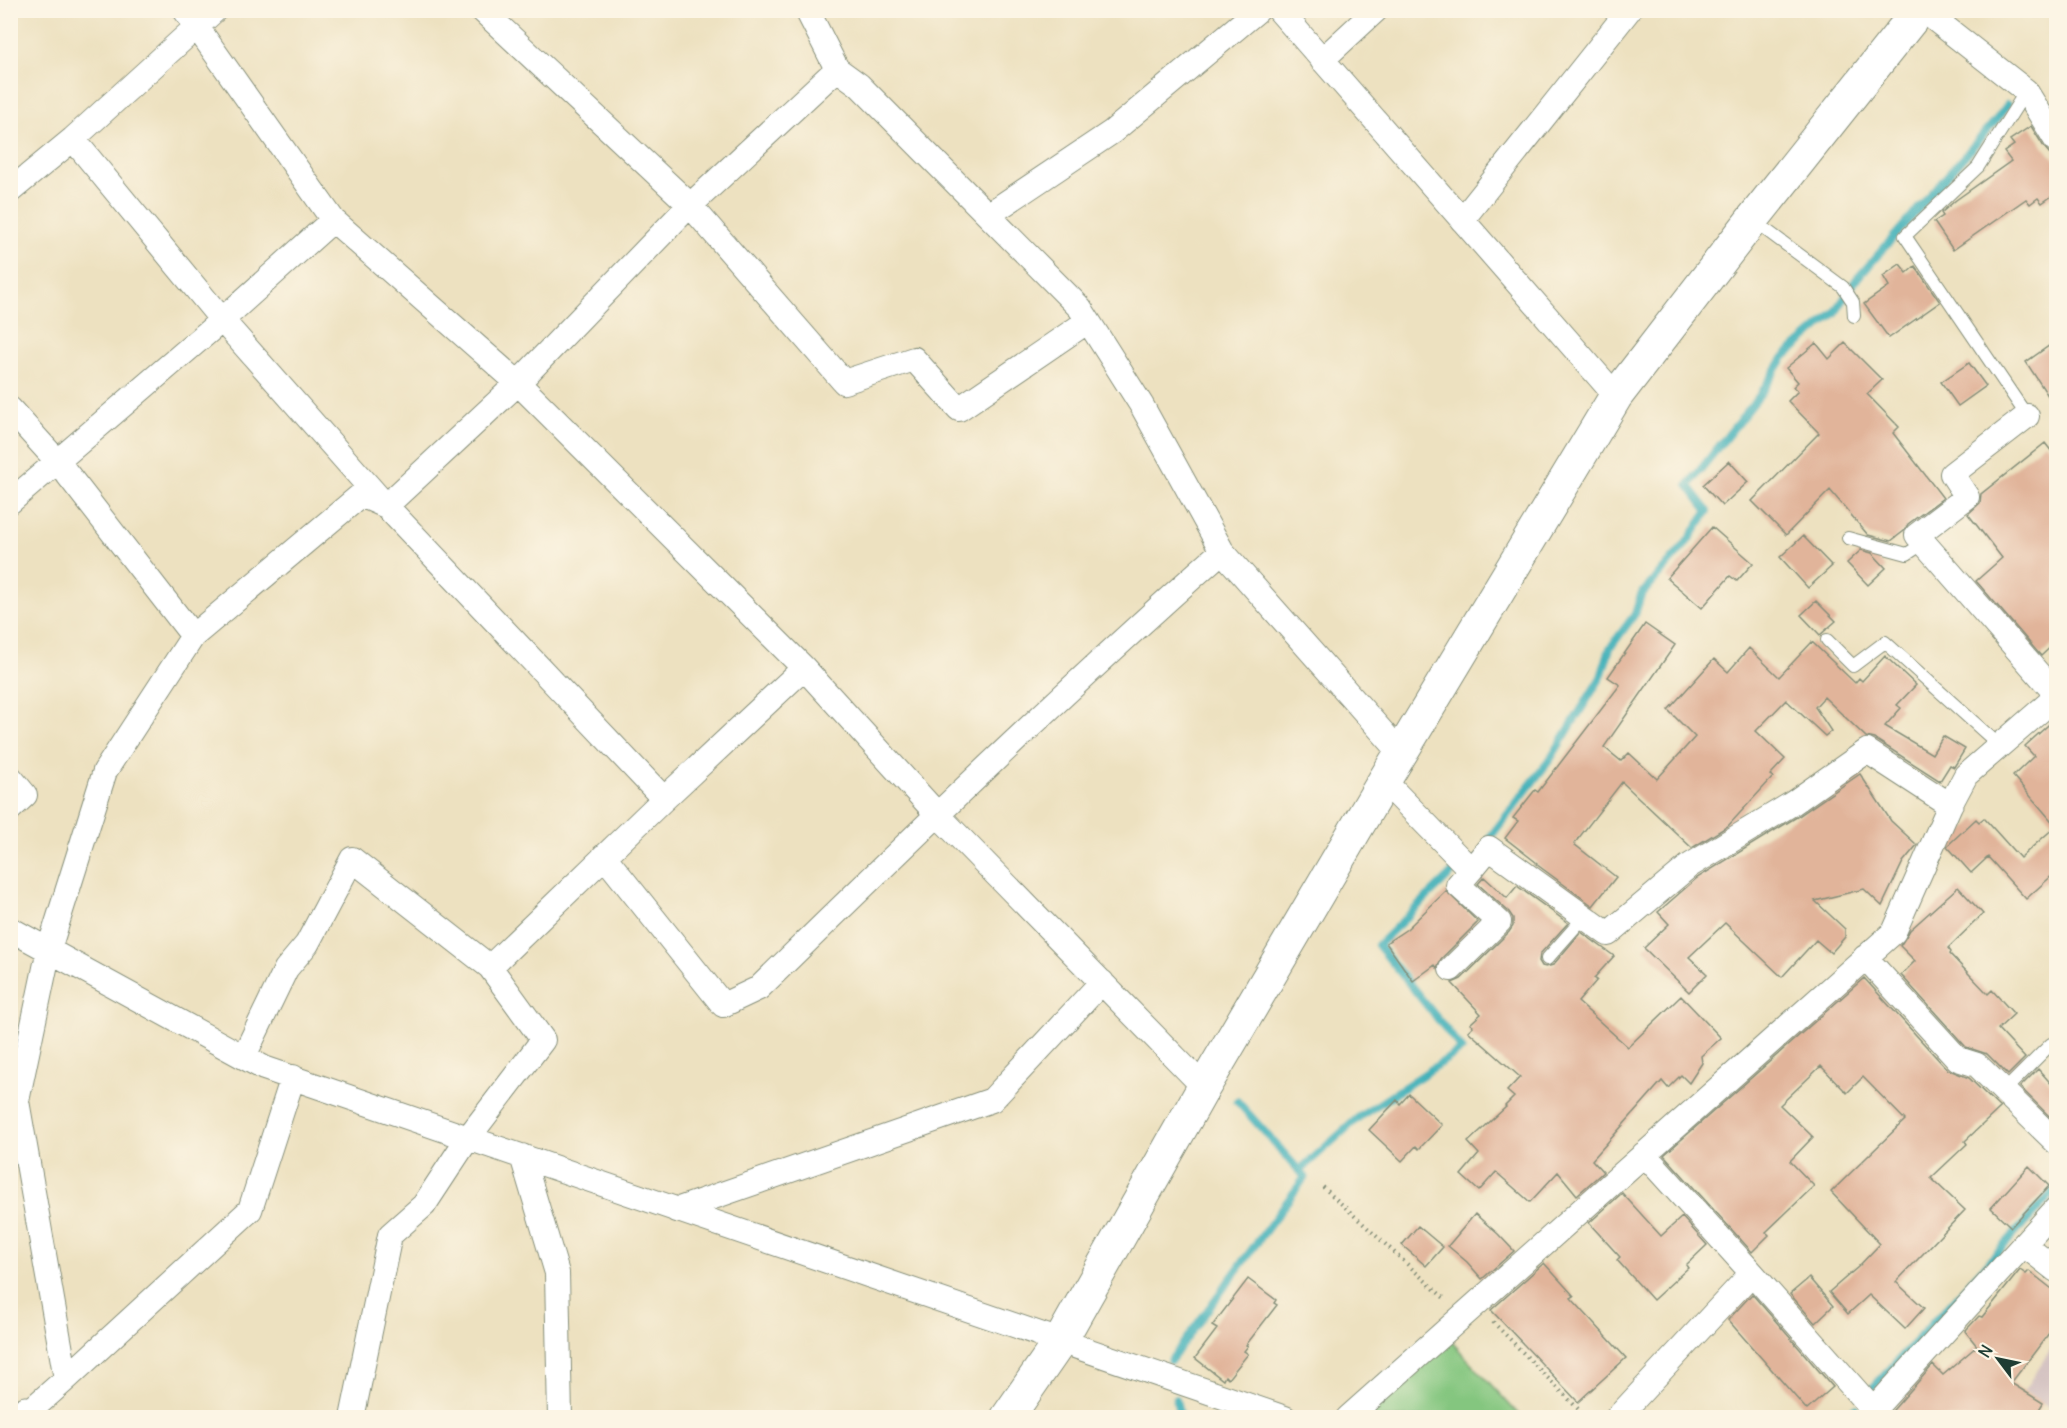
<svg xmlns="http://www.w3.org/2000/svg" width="2067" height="1428" font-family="Delius,sans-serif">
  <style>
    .industrial { fill: #d1bfbf }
    .green { fill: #84c67f; stroke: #52825a; stroke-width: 1.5 }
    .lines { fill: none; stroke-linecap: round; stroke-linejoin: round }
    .stream { stroke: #3fb0b9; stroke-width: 8 }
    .building { fill: #e1b49a }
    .lane-casing { stroke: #868f7a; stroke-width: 14 }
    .street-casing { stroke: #868f7a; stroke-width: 26 }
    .secondary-casing { stroke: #868f7a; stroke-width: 35 }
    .path { stroke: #868f7a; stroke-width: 4; stroke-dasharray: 1.5 4.5; stroke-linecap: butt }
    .lane { stroke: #fff; stroke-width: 12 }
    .street { stroke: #fff; stroke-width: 24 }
    .secondary { stroke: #fff; stroke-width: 33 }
  </style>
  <rect width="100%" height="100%" fill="#fcf5e5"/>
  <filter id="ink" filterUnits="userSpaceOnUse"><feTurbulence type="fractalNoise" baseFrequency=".0167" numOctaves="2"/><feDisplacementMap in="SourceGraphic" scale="12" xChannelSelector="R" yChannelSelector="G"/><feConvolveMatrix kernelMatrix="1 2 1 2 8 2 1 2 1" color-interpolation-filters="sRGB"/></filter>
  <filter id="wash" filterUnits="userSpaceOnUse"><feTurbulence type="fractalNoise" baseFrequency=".008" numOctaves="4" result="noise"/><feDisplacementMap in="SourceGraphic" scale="24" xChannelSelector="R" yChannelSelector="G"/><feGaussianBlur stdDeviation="1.35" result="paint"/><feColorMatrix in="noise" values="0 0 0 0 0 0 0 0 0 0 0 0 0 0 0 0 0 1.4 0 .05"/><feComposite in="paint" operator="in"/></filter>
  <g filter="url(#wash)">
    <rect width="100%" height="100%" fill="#ede1c0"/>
    <path class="industrial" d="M 2056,1341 L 2056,1412 L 2024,1390 Z"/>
    <path class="green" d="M 1449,1339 L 1521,1417 L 1359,1418 Z"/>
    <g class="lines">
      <path class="stream" d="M 1491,836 L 1551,758 L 1601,677 L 1610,648 L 1635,614 L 1641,595 L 1685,545 L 1708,511 L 1688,485 L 1760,395 L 1784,357 L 1835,313 L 1856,280 L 1996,120 L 2007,105
        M 1299,1171 L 1359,1117 L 1462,1049 L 1378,945 L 1456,869
        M 1171,1360 L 1305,1177 L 1237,1101
        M 1870,1391 L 2056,1189
        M 1176,1399 L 1180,1418
        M 1846,1418 L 1855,1408"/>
    </g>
    <g id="blocks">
      <path class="building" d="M 2031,126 L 2044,147 L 2056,161 L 2056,193 L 2042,203 L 2038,198 L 2030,204 L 2026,199 L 1953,250 L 1934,222 L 1943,216 L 1941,213 L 1956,200 L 2011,161 L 2004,152 L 2014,145 L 2010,140 Z
        M 1900,264 L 1907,273 L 1915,266 L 1940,302 L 1889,338 L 1864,304 L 1889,286 L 1883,276 Z
        M 2056,341 L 2056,408 L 2026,362 Z
        M 1816,343 L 1829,359 L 1845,343 L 1882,380 L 1867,394 L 1899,427 L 1893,433 L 1943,498 L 1908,524 L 1904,531 L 1891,541 L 1868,535 L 1830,490 L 1786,535 L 1752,501 L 1819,433 L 1788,401 L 1798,391 L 1793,387 L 1798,382 L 1786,368 Z
        M 1969,363 L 1986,386 L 1958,406 L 1941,382 Z
        M 2045,443 L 2056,457 L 2056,642 L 2041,656 L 1976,581 L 2002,558 L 1968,514 L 1980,503 L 1981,494 Z
        M 1729,461 L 1748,482 L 1722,506 L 1703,485 Z
        M 1712,527 L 1753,563 L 1737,581 L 1730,576 L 1702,608 L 1667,578 Z
        M 1803,536 L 1832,566 L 1808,588 L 1780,557 Z
        M 1861,550 L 1872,553 L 1886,568 L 1868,585 L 1847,563 Z
        M 1816,601 L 1836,621 L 1820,635 L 1801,615 Z
        M 1645,624 L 1675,645 L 1604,747 L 1621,761 L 1629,753 L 1657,779 L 1695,737 L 1668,710 L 1714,659 L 1728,672 L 1749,648 L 1779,677 L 1812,642 L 1855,683 L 1859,678 L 1862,681 L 1885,656 L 1916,685 L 1897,705 L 1901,708 L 1885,726 L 1932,754 L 1943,736 L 1965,749 L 1954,767 L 1950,765 L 1940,781 L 1875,739 L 1866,737 L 1824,697 L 1815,707 L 1831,731 L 1825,736 L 1786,700 L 1756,731 L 1785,759 L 1770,775 L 1773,777 L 1728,826 L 1692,848 L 1622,782 L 1574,844 L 1616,877 L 1593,906 L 1536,864 L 1537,863 L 1505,838 L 1518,821 L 1513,818 L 1535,790 L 1538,792 L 1620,685 L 1608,677 Z
        M 2056,718 L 2056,872 L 2026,899 L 1988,857 L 1971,873 L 1947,846 L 1976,819 L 1979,822 L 1984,818 L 2020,858 L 2056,826 L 2013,776 L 2034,756 L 2025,746 Z
        M 1860,774 L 1891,821 L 1917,845 L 1903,862 L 1882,906 L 1864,889 L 1815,901 L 1845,929 L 1845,937 L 1831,953 L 1816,940 L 1782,977 L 1725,923 L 1689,957 L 1707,974 L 1689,992 L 1644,948 L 1669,924 L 1658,912 L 1697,878 L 1800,815 Z
        M 1484,877 L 1507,898 L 1517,886 L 1568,923 L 1540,954 L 1539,961 L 1542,966 L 1546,967 L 1553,965 L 1581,932 L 1614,956 L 1594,978 L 1597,980 L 1578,1002 L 1628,1047 L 1681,996 L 1721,1038 L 1701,1056 L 1702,1063 L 1689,1083 L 1681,1075 L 1668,1088 L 1662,1081 L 1592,1160 L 1603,1172 L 1577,1195 L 1558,1172 L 1530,1202 L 1496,1172 L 1479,1191 L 1461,1175 L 1479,1154 L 1468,1142 L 1506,1107 L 1505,1106 L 1514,1097 L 1507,1091 L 1520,1077 L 1468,1031 L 1473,1026 L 1470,1024 L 1481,1014 L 1452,983 L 1461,979 L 1509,932 L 1513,926 L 1513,918 L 1509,912 L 1478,884 Z
        M 1958,887 L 1983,914 L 1948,948 L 1951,952 L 1950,954 L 1988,994 L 1992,990 L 2014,1014 L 1998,1029 L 2025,1058 L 2008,1075 L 1987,1054 L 1966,1047 L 1901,975 L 1915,961 L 1900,946 L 1910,930 Z
        M 1446,891 L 1478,922 L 1441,959 L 1437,968 L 1435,965 L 1413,981 L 1386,943 L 1407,929 Z
        M 1864,978 L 1947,1069 L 1969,1078 L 2000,1108 L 1965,1141 L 1967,1144 L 1931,1178 L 1965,1210 L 1896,1282 L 1924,1308 L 1905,1329 L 1869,1295 L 1848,1314 L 1829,1292 L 1858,1267 L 1880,1244 L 1831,1192 L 1905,1120 L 1863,1077 L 1847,1093 L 1821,1066 L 1780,1105 L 1813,1137 L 1790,1161 L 1814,1186 L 1766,1232 L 1769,1235 L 1752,1252 L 1664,1155 Z
        M 2038,1069 L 2056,1089 L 2056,1123 L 2020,1087 Z
        M 1409,1094 L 1442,1125 L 1419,1149 L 1416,1146 L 1402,1161 L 1369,1130 L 1397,1100 L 1400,1104 Z
        M 2029,1166 L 2049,1186 L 2011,1227 L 1991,1208 Z
        M 1622,1193 L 1661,1236 L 1682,1217 L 1707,1245 L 1686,1265 L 1688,1268 L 1653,1300 L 1617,1260 L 1620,1257 L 1589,1223 Z
        M 1475,1214 L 1498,1234 L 1514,1251 L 1482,1279 L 1467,1262 L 1448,1246 Z
        M 1418,1226 L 1443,1247 L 1426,1266 L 1402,1245 Z
        M 1544,1263 L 1574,1296 L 1571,1298 L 1626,1358 L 1578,1402 L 1491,1310 Z
        M 2020,1270 L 2026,1274 L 2029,1271 L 2056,1292 L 2056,1324 L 2011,1383 L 2043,1403 L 2034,1418 L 1886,1418 L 1933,1365 L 1943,1375 L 1977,1346 L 1965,1331 L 1979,1316 L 1982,1317 Z
        M 1809,1278 L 1833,1306 L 1815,1323 L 1790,1294 Z
        M 1248,1279 L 1276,1300 L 1274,1303 L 1277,1305 L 1246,1345 L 1248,1346 L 1244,1351 L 1248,1354 L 1228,1379 L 1225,1376 L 1223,1380 L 1195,1358 L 1217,1329 L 1212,1326 Z
        M 1752,1294 L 1833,1387 L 1807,1410 L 1728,1320 Z"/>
    </g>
  </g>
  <g filter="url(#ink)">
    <use href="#blocks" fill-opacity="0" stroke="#868f7a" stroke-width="1.5"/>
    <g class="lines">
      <defs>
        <path id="lane" d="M 2026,91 L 1978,167 L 1905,236 L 2027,416
          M 1754,221 L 1843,287 L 1853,302 L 1854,316
          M 1848,538 L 1907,554 L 1924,543
          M 1827,640 L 1853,666 L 1885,642 L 2000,746
          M 1547,959 L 1585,916
          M 2004,1091 L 2051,1044"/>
        <path id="street" d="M 185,10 L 333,220 L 518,383 L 804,668 L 937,814 L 1204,1087
          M 482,10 L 690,205 L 844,382 L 914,359 L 959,409 L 1088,321
          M 807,10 L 837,69
          M 1279,10 L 1616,396
          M 1923,10 L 2026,91 L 2056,140
          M 1322,60 L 1376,10
          M 73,139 L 222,320 L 386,506 L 664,799
          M 10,191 L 73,139 L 215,10
          M 988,215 L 1112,132 L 1258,10
          M 1462,220 L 1629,10
          M 10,409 L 58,462 L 193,636
          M 2027,416 L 1952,474 L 1967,497 L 1917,535 L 2056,694
          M 10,502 L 222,320 L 333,220
          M 10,777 L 25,795 L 10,809
          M 1384,781 L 1471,870 L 1489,848 L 1608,934 L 1689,866 L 1793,803 L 1867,751 L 1950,805
          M 604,856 L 723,1005 L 759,988 C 911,839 1063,692 1222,551
          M 10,929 L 264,1068 L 1285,1418
          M 1865,957 L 1958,1059 L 1977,1065 L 2056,1142
          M 490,967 L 664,799 L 804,668
          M 1451,969 L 1499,922 L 1458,885 L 1471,870
          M 244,1056 L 286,969 L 307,944 L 352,859 L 490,967 L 543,1040 L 468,1138 L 424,1205 L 390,1235 L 352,1418
          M 1644,1154 L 1752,1273 L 1873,1410
          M 522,1156 L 557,1273 L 560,1418
          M 676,1210 L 992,1100 L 1102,982
          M 2024,1245 L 2056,1270
          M 66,1379 L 17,1101 L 49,949 L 105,771 L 193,636 L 361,495 L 386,506 L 518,383 L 682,213 L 837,69 L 859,85 L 1080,308 L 1142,406 L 1222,551 L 1401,753
          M 22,1418 L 66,1379 L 250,1210 L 293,1077
          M 1348,1418 L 1894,932 L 1950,805 L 1966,775 L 2056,697
          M 1617,1418 L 1752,1273
          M 1866,1418 L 2056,1209"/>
        <path id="secondary" d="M 26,1413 L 32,1418
          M 1007,1418 L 1061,1340 L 1204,1087 L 1384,781 L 1616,396 L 1752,220 L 1919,10"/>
      </defs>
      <use href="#lane" class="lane-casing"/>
      <use href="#street" class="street-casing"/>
      <use href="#secondary" class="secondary-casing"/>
      <path class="path" d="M 1323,1187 L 1444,1298
        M 1493,1322 L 1587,1418"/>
      <use href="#lane" class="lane"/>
      <use href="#street" class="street"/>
      <use href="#secondary" class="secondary"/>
    </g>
  </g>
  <rect width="2067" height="1428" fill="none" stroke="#fcf5e5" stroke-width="36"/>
  <g transform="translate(1998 1359) rotate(302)" stroke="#fcf5e5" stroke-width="4.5" paint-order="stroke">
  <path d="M0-4.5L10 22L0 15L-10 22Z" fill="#1f3d34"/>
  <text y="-9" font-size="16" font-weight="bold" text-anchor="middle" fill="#1f3d34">N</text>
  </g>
</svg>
